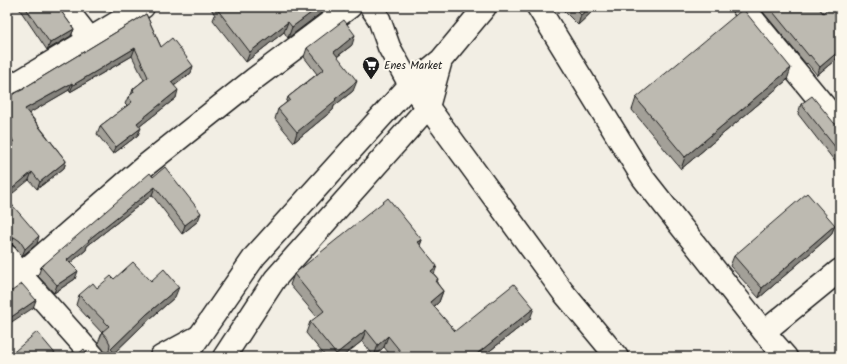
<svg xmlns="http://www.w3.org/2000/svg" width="847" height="364" font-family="Kalam,sans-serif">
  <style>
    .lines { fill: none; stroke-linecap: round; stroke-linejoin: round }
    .minor-casing { stroke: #1c1c1c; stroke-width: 25 }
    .major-casing { stroke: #1c1c1c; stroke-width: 25 }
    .minor { stroke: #fbf7ec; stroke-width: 22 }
    .major { stroke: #fbf7ec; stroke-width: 22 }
    .wall { fill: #a3a098; stroke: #1c1c1c }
    .shaded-wall { fill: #84827c; stroke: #1c1c1c }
    .building { fill: #bdbab1; stroke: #1c1c1c }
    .labels { text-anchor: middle; stroke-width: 4; stroke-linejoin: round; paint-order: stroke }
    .poi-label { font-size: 11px; fill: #1c1c1c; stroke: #fbf7ec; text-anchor: start }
  </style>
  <rect width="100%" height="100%" fill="#f2eee4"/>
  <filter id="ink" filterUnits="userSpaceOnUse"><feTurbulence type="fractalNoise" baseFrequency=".025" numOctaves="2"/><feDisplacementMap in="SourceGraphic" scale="8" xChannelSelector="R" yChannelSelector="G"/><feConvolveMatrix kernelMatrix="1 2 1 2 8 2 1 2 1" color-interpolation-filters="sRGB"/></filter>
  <g filter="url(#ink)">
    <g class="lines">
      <defs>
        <path id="minor" d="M 65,7 L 90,39
          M 538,7 L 643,178 L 764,332 L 786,357
          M 743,7 L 840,125
          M 410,85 L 428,107 L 563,292 L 617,357
          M 7,89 L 143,7
          M 7,256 L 20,274 L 94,357
          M 7,286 L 146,165 L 254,79 L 350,7
          M 764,332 L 840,270
          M 161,357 L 198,337"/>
        <path id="major" d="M 371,7 L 379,19 L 389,47 L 410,85
          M 185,357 L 255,256 L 410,85 L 441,60 L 485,7
          M 224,357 L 275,279 L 428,107 L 441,60"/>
      </defs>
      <use href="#minor" class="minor-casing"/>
      <use href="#major" class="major-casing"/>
      <use href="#minor" class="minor"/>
      <use href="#major" class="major"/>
    </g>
    <path class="wall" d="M 18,7 L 58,7 L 74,29 L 71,36 L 47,50 Z
      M 210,7 L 326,7 L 325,10 L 288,38 L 284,32 L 246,62 L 213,20 L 215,15 Z
      M 560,7 L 597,7 L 578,25 Z
      M 759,7 L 818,7 L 823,13 L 840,7 L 840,56 L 817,75 L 807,63 L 806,64 Z
      M 146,14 L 161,47 L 191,73 L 174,86 L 176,98 L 140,126 L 138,135 L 113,154 L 97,134 L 100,126 L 127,106 L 125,104 L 128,97 L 131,95 L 133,89 L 144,80 L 132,56 L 70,92 L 69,90 L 29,113 L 66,161 L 64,168 L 37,189 L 29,180 L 7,141 L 7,97 L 23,89 L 24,88 Z
      M 352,45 L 337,57 L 353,91 L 334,106 L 333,110 L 294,142 L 275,119 L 278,109 L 286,103 L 288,97 L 317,74 L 304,57 L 307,48 Z
      M 787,80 L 681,169 L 632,110 L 636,98 Z
      M 801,104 L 840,127 L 840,168 L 798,114 Z
      M 153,177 L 198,221 L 182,234 L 152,195 L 87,246 L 86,250 L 70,263 L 75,279 L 54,293 L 38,276 L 41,267 Z
      M 7,199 L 37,244 L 22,256 L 17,249 L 12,244 Z
      M 835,225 L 831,235 L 759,298 L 730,266 L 734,256 Z
      M 422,240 L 420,245 L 434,274 L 438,279 L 437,283 L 443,291 L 439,302 L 434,307 L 455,331 L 530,319 L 482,357 L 392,357 L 384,347 L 374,356 L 362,341 L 342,357 L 326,357 L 306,333 L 310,322 L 317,317 L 290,285 L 294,274 Z
      M 114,279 L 151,281 L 175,297 L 143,325 L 114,353 L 106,356 L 106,355 L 103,349 L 98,343 L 102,333 L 76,305 L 79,295 L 97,288 Z"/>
    <path class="shaded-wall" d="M 319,7 L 326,7 L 325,10 L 288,38 L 292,27 Z
      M 590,7 L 597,7 L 578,25 L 581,15 Z
      M 288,22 L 284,32 L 246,62 L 250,52 Z
      M 74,29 L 71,36 L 47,50 L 50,43 Z
      M 355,35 L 352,45 L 330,62 L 334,52 Z
      M 135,48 L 132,56 L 70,92 L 73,85 Z
      M 840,50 L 840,56 L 817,75 L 820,67 Z
      M 193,66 L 191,73 L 168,90 L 171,82 Z
      M 791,68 L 787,80 L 681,169 L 685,157 Z
      M 357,81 L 353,91 L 334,106 L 333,110 L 294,142 L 297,132 L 335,99 Z
      M 72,83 L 69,90 L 23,117 L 25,109 Z
      M 178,90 L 176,98 L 135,130 L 137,123 Z
      M 141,128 L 138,135 L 113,154 L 116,147 Z
      M 66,161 L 64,168 L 37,189 L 40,182 Z
      M 32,172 L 29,180 L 7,198 L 7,193 Z
      M 155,187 L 152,195 L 87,246 L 86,250 L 64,268 L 67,260 L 88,240 Z
      M 201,213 L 198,221 L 182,234 L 185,225 Z
      M 835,225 L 831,235 L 759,298 L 762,288 Z
      M 8,236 L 14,237 L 12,244 L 7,244 L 7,237 Z
      M 39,236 L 37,244 L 22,256 L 25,249 Z
      M 422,240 L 418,251 L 418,242 Z
      M 437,266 L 433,277 L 431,271 Z
      M 78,271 L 75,279 L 54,293 L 57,285 Z
      M 179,287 L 175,297 L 143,325 L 110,357 L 111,349 L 147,314 Z
      M 443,291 L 439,302 L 426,313 L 430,302 Z
      M 36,300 L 33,308 L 7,325 L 7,320 Z
      M 534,308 L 530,319 L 482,357 L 473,357 Z
      M 366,330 L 362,341 L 342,357 L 335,357 L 336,354 Z
      M 388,336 L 384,347 L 374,356 L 378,345 Z"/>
    <path class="building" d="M 25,7 L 58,7 L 74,29 L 50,43 Z
      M 220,7 L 319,7 L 292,27 L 288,22 L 250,52 L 217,9 Z
      M 573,7 L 590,7 L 581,15 Z
      M 769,7 L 818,7 L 823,13 L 830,7 L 840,7 L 840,50 L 820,67 L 810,55 L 809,56 Z
      M 743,9 L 791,68 L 685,157 L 636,98 Z
      M 146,14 L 161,47 L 172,38 L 193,66 L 171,82 L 178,90 L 137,123 L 141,128 L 116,147 L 100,126 L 132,102 L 128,97 L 134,92 L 133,89 L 148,77 L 135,48 L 73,85 L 72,83 L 25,109 L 66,161 L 40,182 L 32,172 L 7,193 L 7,150 L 14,143 L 7,128 L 7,97 L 24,89 L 24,88 Z
      M 344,20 L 355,35 L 334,52 L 357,81 L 335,99 L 336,100 L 297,132 L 278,109 L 290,100 L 288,97 L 324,69 L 307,48 Z
      M 812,96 L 834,123 L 840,127 L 840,153 L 801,104 Z
      M 165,167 L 201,213 L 185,225 L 155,187 L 88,240 L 89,241 L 67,260 L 78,271 L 57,285 L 41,267 L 150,173 L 153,177 Z
      M 807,193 L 835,225 L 762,288 L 734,256 Z
      M 388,198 L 422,240 L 418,242 L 437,266 L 431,271 L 438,279 L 435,281 L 443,291 L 430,302 L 455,331 L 514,284 L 534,308 L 473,357 L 405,357 L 388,336 L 378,345 L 366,330 L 336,354 L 310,322 L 324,311 L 294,274 Z
      M 7,199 L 39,236 L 25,249 L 20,241 L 14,237 L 8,236 L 7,237 Z
      M 133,262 L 151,281 L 164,269 L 179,287 L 147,314 L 111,349 L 118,357 L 104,357 L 106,356 L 109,351 L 110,344 L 107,338 L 102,332 L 109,326 L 79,295 L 93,283 L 97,288 L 111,276 L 114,279 Z
      M 22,284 L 36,300 L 7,320 L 7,290 L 12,291 Z
      M 37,332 L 58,357 L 8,357 Z
      M 84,349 L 88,355 L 92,357 L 75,357 Z"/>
  </g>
  <defs>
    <symbol id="supermarket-pin" viewBox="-11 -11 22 30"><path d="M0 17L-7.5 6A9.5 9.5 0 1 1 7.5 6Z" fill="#1c1c1c" stroke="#fbf7ec"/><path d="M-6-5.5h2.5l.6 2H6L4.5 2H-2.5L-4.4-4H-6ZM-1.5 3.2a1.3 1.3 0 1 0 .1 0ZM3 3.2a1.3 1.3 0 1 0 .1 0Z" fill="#fff"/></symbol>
  </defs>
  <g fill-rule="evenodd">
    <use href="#supermarket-pin" x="361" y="55" width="20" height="27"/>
  </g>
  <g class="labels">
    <g class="poi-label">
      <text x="384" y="69">Enes Market</text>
    </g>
  </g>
  <rect width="847" height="364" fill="none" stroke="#fbf7ec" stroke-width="24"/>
  <rect x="12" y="12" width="823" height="340" fill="none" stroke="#1c1c1c" stroke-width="1.5" filter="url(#ink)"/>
</svg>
